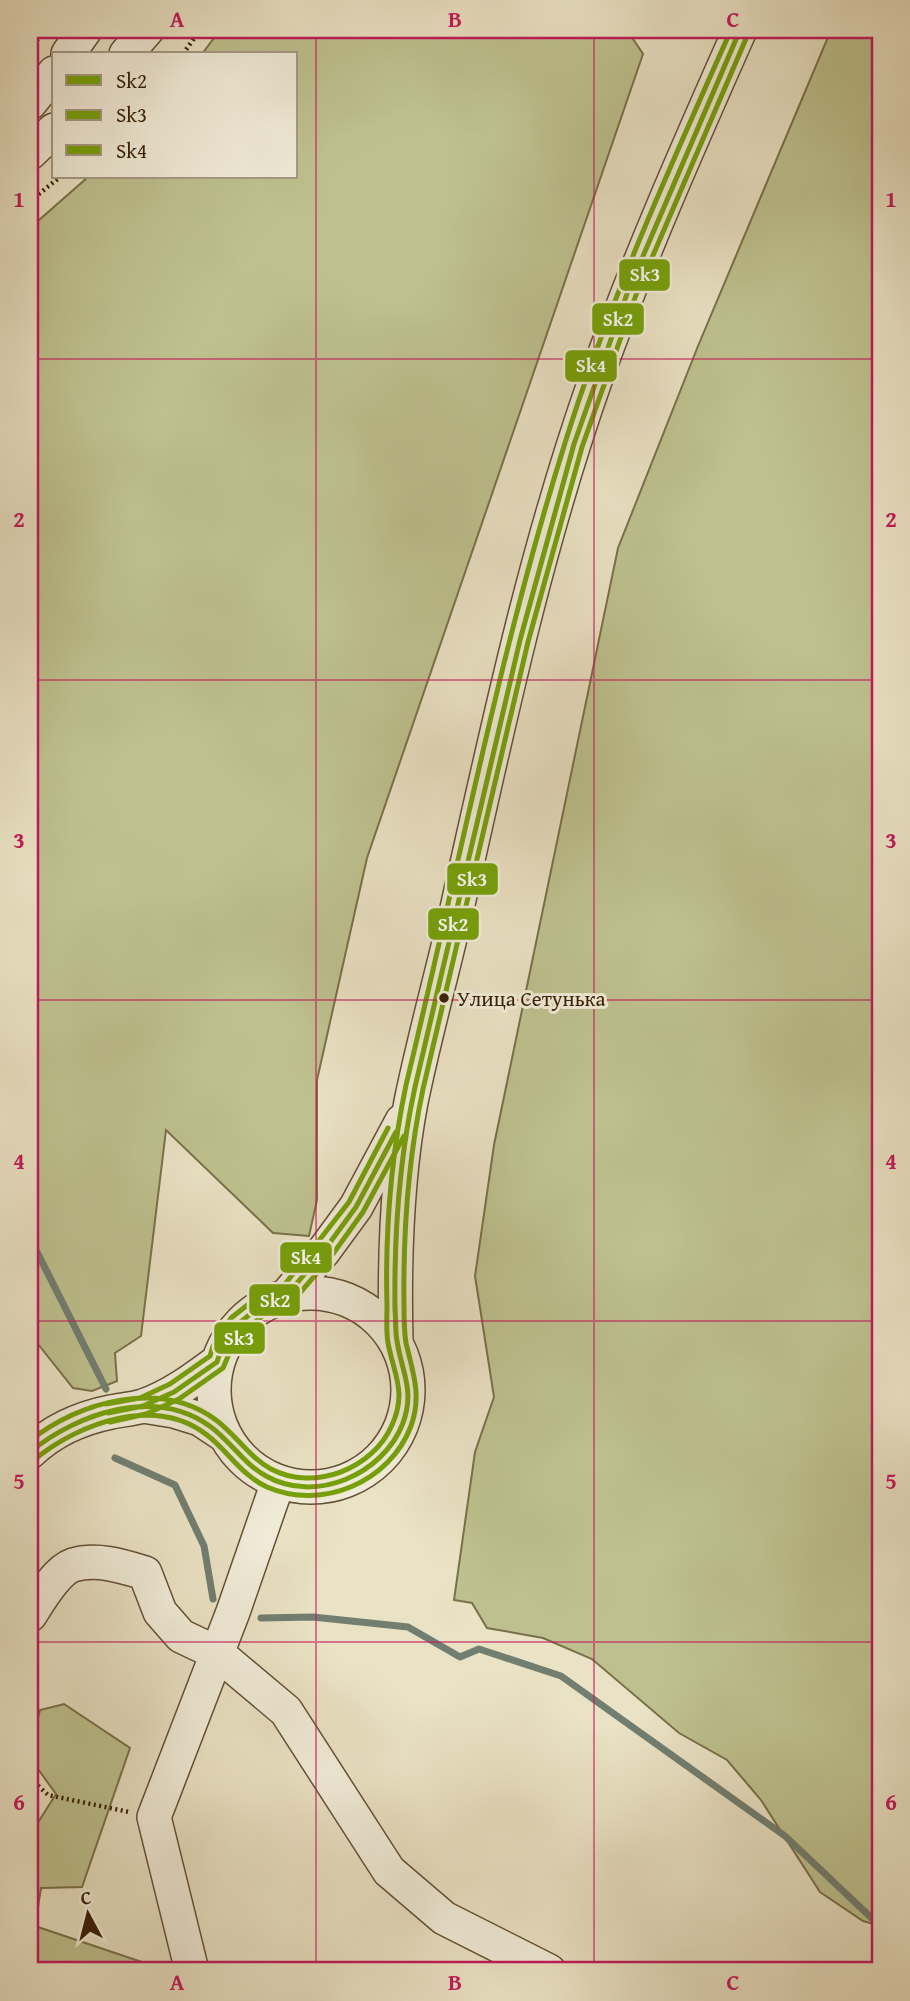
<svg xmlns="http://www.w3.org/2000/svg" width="910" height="2001" font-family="'Gentium Book Plus',serif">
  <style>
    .green { fill: #bec18f; stroke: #7a704a; stroke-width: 2 }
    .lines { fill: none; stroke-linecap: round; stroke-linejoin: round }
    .stream { stroke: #717e70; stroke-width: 7 }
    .minor-casing { stroke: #635035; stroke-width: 36 }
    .path { stroke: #361f05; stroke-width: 4.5; stroke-dasharray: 2 3.5; stroke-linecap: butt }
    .minor { stroke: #f1ecd9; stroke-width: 33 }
    .bus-1-casing { stroke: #f1ecd9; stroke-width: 10 }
    .bus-2-casing { stroke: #f1ecd9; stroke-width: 10 }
    .bus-3-casing { stroke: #f1ecd9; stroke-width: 10 }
    .bus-1 { stroke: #76a109; stroke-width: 5 }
    .bus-2 { stroke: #76a109; stroke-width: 5 }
    .bus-3 { stroke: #76a109; stroke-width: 5 }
    .grid { fill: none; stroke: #c2185b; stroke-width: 2; stroke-opacity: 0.55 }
    .bus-dot { fill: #361f05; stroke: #f1ecd9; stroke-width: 2.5 }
    .labels { text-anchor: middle; stroke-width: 6; stroke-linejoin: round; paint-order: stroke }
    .bus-label { font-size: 21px; fill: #361f05; stroke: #f1ecd9; text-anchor: start }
    .line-badge { stroke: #f1ecd9; stroke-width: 2.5 }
    .badge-label { font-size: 19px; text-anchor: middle; font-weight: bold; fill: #fff }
    .neatline { fill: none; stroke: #c2185b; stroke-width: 2.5 }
    .grid-label { font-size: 23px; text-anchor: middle; font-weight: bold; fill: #c2185b }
  </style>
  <rect width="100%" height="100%" fill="#eae2c4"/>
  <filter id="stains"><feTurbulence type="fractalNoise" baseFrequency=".00286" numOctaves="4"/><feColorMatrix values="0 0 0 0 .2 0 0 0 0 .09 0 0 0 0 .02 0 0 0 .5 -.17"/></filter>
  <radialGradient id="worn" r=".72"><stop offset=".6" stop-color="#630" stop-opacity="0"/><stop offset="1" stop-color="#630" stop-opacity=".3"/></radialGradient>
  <path class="green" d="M 220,30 L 627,30 L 643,54 L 367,858 L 317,1080 L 317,1200 L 309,1236 L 273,1233 L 166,1130 L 141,1336 L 115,1353 L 117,1381 L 92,1391 L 73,1388 L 30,1334 L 30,228 L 88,177 L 296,177 L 296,54 L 202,54 Z
    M 831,30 L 880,30 L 880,1926 L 863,1921 L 820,1892 L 761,1800 L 727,1760 L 679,1733 L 592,1659 L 543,1638 L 487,1628 L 472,1603 L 454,1600 L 475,1452 L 494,1397 L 475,1276 L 494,1145 L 618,548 L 698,346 Z
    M 64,1704 L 130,1748 L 82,1887 L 41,1888 L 35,1926 L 142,1962 L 145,1971 L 30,1971 L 30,1835 L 56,1794 L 30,1758 L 30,1749 L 40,1710 Z"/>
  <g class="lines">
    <path class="stream" d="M 30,1238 L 106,1389
      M 115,1458 L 175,1485 L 204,1546 L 213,1599
      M 261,1618 L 313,1617 L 408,1627 L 460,1657 L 479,1649 L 561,1676 L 785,1836 L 880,1926"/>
    <defs>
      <path id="minor" d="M 68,54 L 85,30
        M 126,54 L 147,30
        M 30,103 L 54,73
        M 30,153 L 54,130
        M214 1390a97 97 0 1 1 194 0a97 97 0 1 1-194 0Z
        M 287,1295 L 323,1252 L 356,1207 L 402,1121
        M 396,1341 C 394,1262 396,1180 411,1102 C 425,1033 445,964 460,895 C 499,722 536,547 596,378 C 638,260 689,145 740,30
        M 143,1406 L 174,1411 L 200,1419 L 224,1435
        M 30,1452 C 52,1431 81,1418 111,1412 C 121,1410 133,1409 143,1406 C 170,1397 194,1379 217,1362
        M 30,1615 C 39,1601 56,1571 73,1565 C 97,1558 122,1566 145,1573 L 160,1612 L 181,1636 L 217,1653 L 286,1711 L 389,1871 L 444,1918 L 549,1971
        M 192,1971 L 154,1817 L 233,1612 L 278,1482"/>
    </defs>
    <use href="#minor" class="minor-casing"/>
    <path class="path" d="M 30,49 L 45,30
      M 183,54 L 200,30
      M 30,201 L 60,177
      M 30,1778 L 48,1795 L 129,1812"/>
    <use href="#minor" class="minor"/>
    <defs>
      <path id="bus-1" d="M 108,1413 L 143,1406 L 174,1392 L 217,1362 L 221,1350 L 237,1325 L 260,1306 L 287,1295 L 323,1252 L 356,1207 L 396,1132
        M 30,1452 C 78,1413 156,1386 211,1427 C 231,1442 244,1464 266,1476 C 315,1504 383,1475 403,1423 C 415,1390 402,1373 397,1341 C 395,1331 396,1320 395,1309 C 394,1235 399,1160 415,1087 L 520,640 L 574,444 L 628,291 L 740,30"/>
      <path id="bus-2" d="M 110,1422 L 146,1414 L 179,1399 L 223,1368 L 229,1354 L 244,1331 L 265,1314 L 293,1301 L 330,1258 L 363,1212 L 404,1136
        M 35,1459 C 80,1423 155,1395 207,1435 C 228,1451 241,1475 267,1487 C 322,1511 390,1482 411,1426 C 422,1395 413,1373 406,1343 C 404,1331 404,1318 404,1306 C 403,1234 408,1160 423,1089 L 528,642 L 582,447 L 636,295 L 748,34"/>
      <path id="bus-3" d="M 106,1404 L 140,1398 L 170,1384 L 210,1356 L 213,1346 L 231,1318 L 255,1299 L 282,1288 L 349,1202 L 388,1128
        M 30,1441 C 79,1401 161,1379 216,1420 C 236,1435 249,1457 271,1469 C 314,1492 373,1469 392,1425 C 407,1392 394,1375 388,1343 C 386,1331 387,1319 387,1306 C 385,1233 391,1157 406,1085 C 458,871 499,653 565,443 C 609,301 671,165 731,30"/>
    </defs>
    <use href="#bus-1" class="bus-1-casing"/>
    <use href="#bus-2" class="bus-2-casing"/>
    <use href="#bus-3" class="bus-3-casing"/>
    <use href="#bus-1" class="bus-1"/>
    <use href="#bus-2" class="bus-2"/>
    <use href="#bus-3" class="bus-3"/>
  </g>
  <path class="grid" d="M 316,30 L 316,1971M 594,30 L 594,1971M 30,359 L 880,359M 30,680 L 880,680M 30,1000 L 880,1000M 30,1321 L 880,1321M 30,1642 L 880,1642"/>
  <circle class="bus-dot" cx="444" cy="998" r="6"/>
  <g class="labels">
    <g class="bus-label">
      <text x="457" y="1006">Улица Сетунька</text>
    </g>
  </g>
  <g class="line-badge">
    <rect x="618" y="258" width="53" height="34" rx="7" fill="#76a109"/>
    <rect x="591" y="302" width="54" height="34" rx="7" fill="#76a109"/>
    <rect x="564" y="349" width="54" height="34" rx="7" fill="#76a109"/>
    <rect x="446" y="862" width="53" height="34" rx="7" fill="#76a109"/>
    <rect x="427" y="907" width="53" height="34" rx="7" fill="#76a109"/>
    <rect x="279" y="1241" width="54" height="33" rx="7" fill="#76a109"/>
    <rect x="248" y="1283" width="53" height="34" rx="7" fill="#76a109"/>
    <rect x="213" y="1321" width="53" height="34" rx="7" fill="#76a109"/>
  </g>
  <g class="badge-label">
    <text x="645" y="281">Sk3</text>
    <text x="618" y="326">Sk2</text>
    <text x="591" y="372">Sk4</text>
    <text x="472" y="886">Sk3</text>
    <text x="453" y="931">Sk2</text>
    <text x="306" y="1264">Sk4</text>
    <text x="275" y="1307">Sk2</text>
    <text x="239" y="1345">Sk3</text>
  </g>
  <rect width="910" height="2001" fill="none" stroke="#eae2c4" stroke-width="77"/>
  <rect x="52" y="52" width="245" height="126" fill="#f1ecd9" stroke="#a69a84" stroke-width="2"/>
  <rect x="66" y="75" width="35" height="10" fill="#76a109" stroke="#a69a84" stroke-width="2"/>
  <text x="116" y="88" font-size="21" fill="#361f05">Sk2</text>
  <rect x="66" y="110" width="35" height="10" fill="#76a109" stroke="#a69a84" stroke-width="2"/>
  <text x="116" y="122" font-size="21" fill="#361f05">Sk3</text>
  <rect x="66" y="145" width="35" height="10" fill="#76a109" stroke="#a69a84" stroke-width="2"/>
  <text x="116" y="158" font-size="21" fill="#361f05">Sk4</text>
  <g transform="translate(88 1914) rotate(353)" stroke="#f1ecd9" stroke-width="5" paint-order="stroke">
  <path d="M0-5L12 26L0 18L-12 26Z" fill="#361f05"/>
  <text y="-10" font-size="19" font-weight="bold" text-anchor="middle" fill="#361f05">С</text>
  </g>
  <rect x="38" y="38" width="834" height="1924" class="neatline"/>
  <g class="grid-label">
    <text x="177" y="27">A</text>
    <text x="455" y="27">B</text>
    <text x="733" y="27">C</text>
    <text x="19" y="207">1</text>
    <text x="891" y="207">1</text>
    <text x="19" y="527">2</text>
    <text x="891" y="527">2</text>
    <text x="19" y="848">3</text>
    <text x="891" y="848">3</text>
    <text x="19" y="1169">4</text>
    <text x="891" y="1169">4</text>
    <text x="19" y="1489">5</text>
    <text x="891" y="1489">5</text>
    <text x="19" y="1810">6</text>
    <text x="891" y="1810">6</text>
    <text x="177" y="1990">A</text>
    <text x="455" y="1990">B</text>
    <text x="733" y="1990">C</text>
  </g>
  <rect width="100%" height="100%" filter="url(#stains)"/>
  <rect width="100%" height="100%" fill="url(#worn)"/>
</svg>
